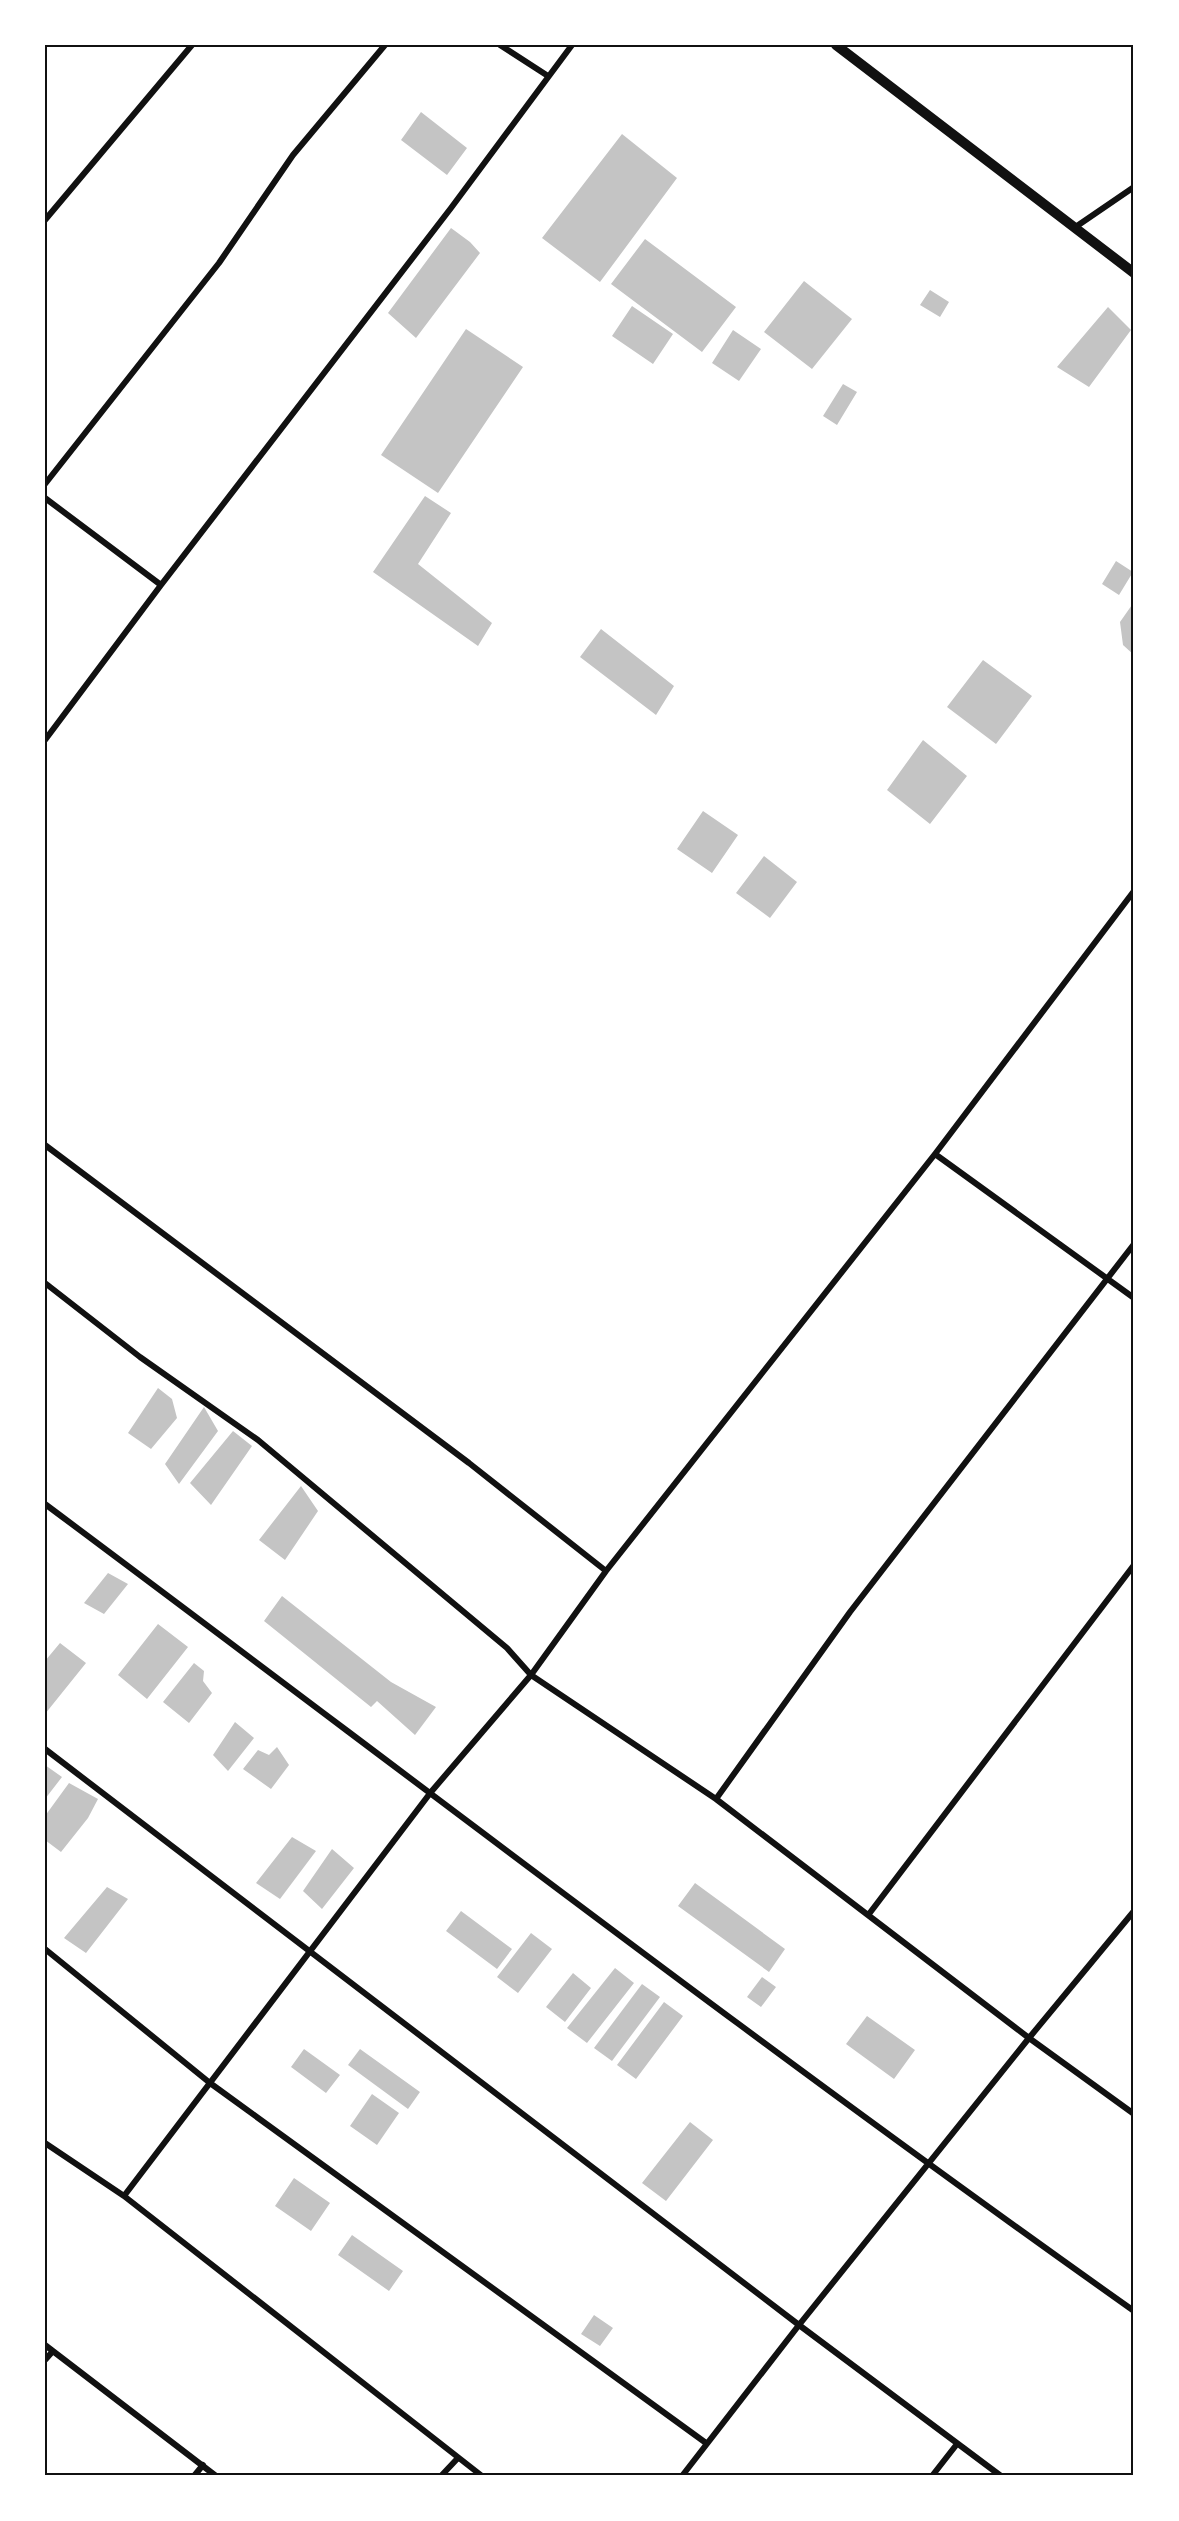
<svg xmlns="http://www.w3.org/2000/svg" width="1179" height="2521" font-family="'DejaVu Sans',sans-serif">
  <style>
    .building { fill: #c4c4c4 }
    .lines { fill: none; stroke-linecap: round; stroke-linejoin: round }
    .minor { stroke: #111; stroke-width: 6 }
    .tertiary { stroke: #111; stroke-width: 10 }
    .neatline { fill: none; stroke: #111; stroke-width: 2 }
  </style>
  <rect width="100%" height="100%" fill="#fff"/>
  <path class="building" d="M 421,112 L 467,148 L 447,175 L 401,140 Z
    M 622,134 L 677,178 L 600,282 L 542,238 Z
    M 451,228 L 470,242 L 480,253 L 416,338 L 388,313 Z
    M 645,239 L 736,307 L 702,352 L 611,284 Z
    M 804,281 L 852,319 L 812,369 L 764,332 Z
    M 930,290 L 949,302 L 940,317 L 920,305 Z
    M 632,306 L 673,334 L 653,364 L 612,336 Z
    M 1108,307 L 1131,330 L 1089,387 L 1057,367 Z
    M 466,329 L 523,367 L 438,493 L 381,455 Z
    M 733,330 L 761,349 L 739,381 L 712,363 Z
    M 843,384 L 857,392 L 837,425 L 823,416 Z
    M 425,496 L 451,513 L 418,564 L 492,623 L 478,646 L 373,572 Z
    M 1116,561 L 1133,572 L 1119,595 L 1102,584 Z
    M 1134,602 L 1134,655 L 1123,645 L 1120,622 Z
    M 601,629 L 674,686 L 656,715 L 580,657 Z
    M 983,660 L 1032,696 L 996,744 L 947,707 Z
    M 923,740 L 967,776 L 930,824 L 887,790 Z
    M 703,811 L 738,835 L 712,873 L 677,849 Z
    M 764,856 L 797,882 L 770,918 L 736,893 Z
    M 158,1388 L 172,1399 L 177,1418 L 151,1449 L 128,1433 Z
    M 204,1407 L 218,1431 L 179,1484 L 165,1464 Z
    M 233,1431 L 252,1446 L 211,1505 L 190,1483 Z
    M 301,1486 L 318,1511 L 285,1560 L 259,1540 Z
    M 108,1573 L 128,1584 L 104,1614 L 84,1603 Z
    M 282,1596 L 391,1682 L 436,1707 L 415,1735 L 377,1701 L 371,1707 L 264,1621 Z
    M 158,1624 L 188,1647 L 147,1699 L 118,1675 Z
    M 60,1643 L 86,1663 L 45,1714 L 45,1661 Z
    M 194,1663 L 204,1671 L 203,1681 L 212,1693 L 189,1723 L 163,1702 Z
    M 235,1722 L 254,1738 L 228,1771 L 213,1755 Z
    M 277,1747 L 289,1765 L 271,1789 L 243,1769 L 258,1750 L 269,1755 Z
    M 45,1765 L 62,1777 L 45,1799 Z
    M 69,1783 L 98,1799 L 88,1818 L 61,1852 L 45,1840 L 45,1816 Z
    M 292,1837 L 316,1851 L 280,1899 L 256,1883 Z
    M 332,1849 L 354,1868 L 322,1909 L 303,1891 Z
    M 695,1883 L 785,1949 L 769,1972 L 678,1906 Z
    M 107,1887 L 128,1899 L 86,1953 L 64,1938 Z
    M 461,1911 L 512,1949 L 497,1969 L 446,1931 Z
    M 531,1933 L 552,1949 L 518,1993 L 497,1977 Z
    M 615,1968 L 634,1983 L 587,2043 L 567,2028 Z
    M 573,1973 L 591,1988 L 565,2022 L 546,2007 Z
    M 762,1977 L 776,1987 L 761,2007 L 747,1997 Z
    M 642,1984 L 660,1997 L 612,2061 L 594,2048 Z
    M 664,2002 L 683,2016 L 636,2079 L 617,2065 Z
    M 867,2016 L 915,2050 L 894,2079 L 846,2044 Z
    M 304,2049 L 340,2075 L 326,2093 L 291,2067 Z
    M 360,2049 L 420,2092 L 408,2109 L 348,2065 Z
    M 372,2094 L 399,2113 L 377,2145 L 350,2126 Z
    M 690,2122 L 713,2140 L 666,2201 L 642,2183 Z
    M 294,2178 L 330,2203 L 311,2231 L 275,2206 Z
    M 352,2235 L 403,2271 L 389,2291 L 338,2255 Z
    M 594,2315 L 613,2328 L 600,2346 L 581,2334 Z"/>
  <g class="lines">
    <path class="minor" d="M 500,45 L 548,76
      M 45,220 L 192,45
      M 1074,228 L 1134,187
      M 45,484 L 219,263 L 293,155 L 385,45
      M 45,498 L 161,585
      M 45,740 L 161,585 L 451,208 L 572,45
      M 45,1145 L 469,1463 L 606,1571
      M 935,1154 L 1134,1298
      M 45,1283 L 140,1357 L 258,1440 L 507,1648 L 531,1675 L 716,1799 L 1029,2038 L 1134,2114
      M 45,1504 C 407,1774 765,2050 1134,2311
      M 45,1749 L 799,2325 L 1001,2476
      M 716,1799 L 850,1612 L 1134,1244
      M 869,1914 L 1134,1565
      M 45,1949 L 210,2083 L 706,2443
      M 45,2143 L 124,2196
      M 45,2345 L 216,2476
      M 45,2360 L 53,2351
      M 194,2476 L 203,2465
      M 441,2476 L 457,2459
      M 482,2476 L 124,2196 L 431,1792 L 531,1675 L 606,1571 L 935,1154 L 1134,891
      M 682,2476 L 799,2325 L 1029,2038 L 1134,1911
      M 932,2476 L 957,2444"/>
    <path class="tertiary" d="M 836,45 L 1134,273"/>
  </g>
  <rect width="1179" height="2521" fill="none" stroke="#ffffff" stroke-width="93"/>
  <rect x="46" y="46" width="1086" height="2428" class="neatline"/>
</svg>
